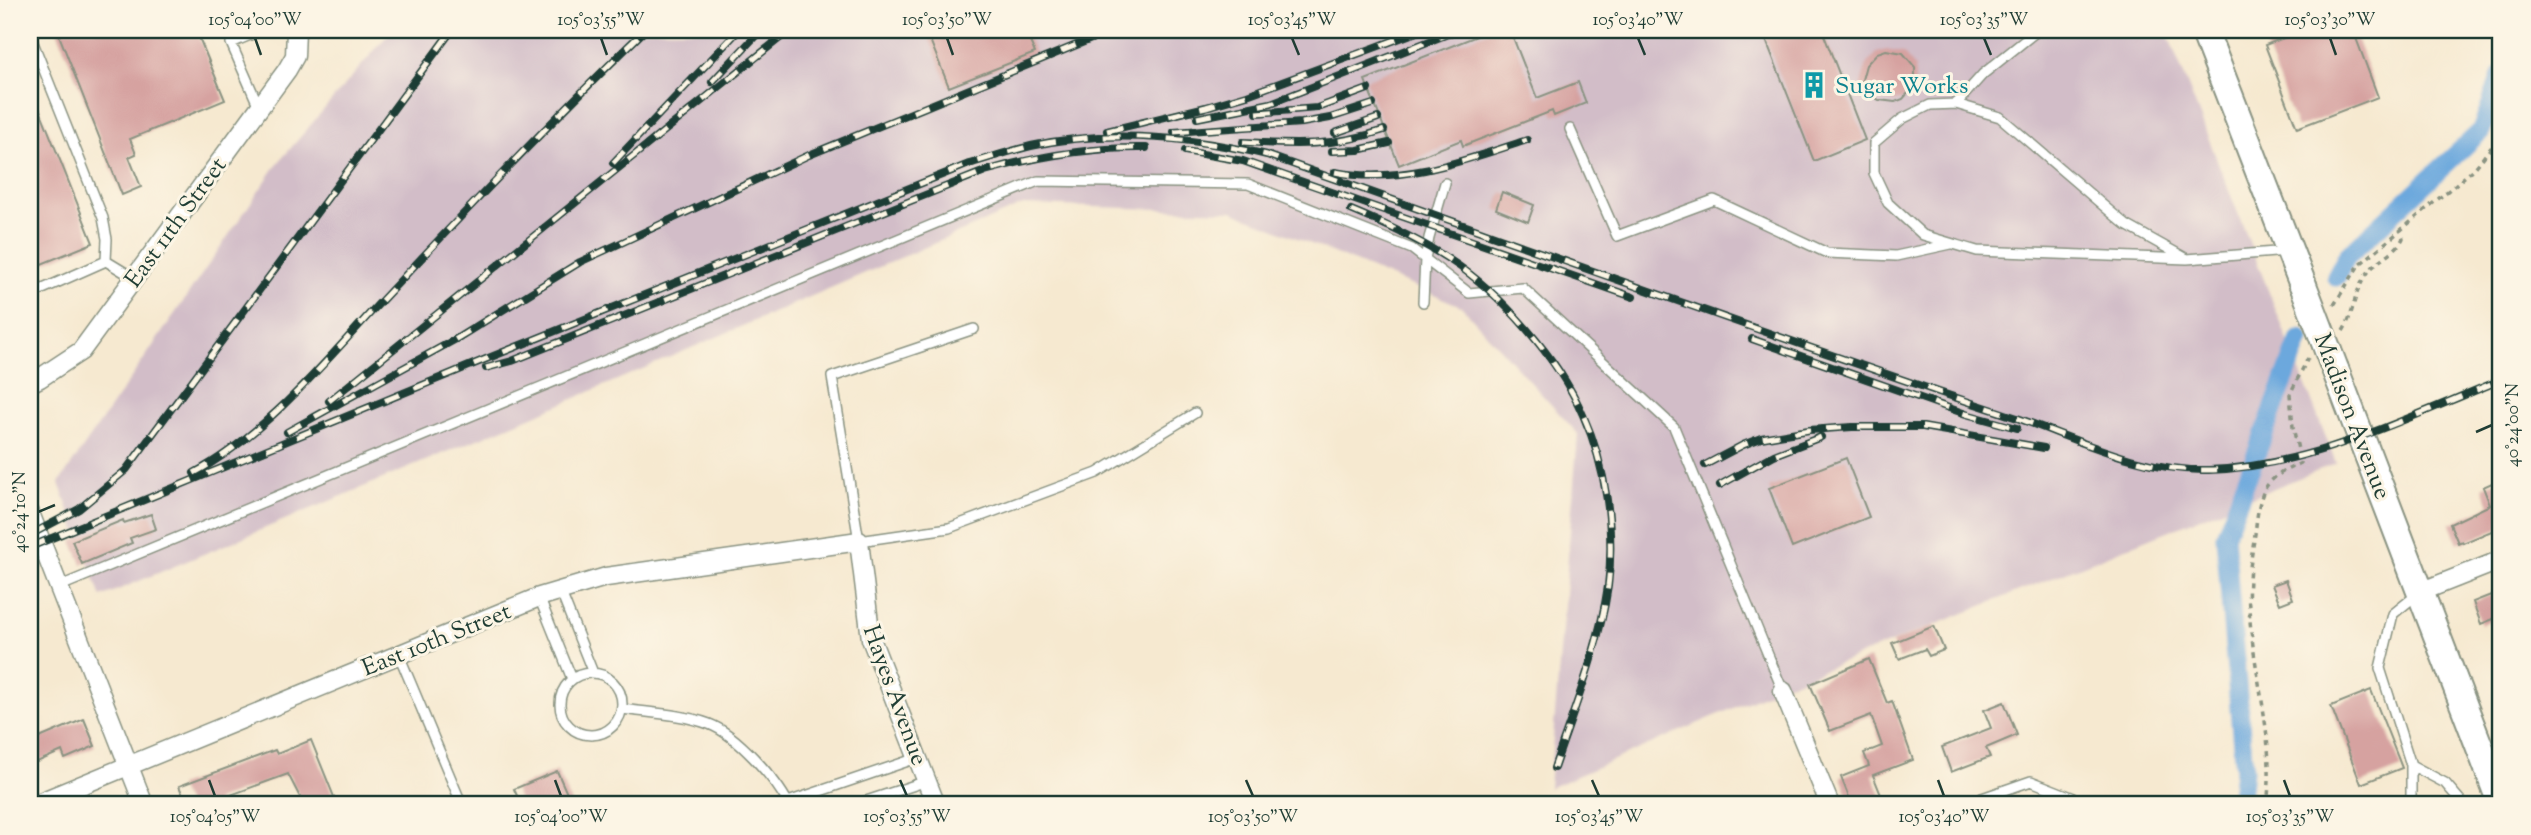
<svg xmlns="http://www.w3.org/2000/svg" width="2531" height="835" font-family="'Sorts Mill Goudy',serif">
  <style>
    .industrial { fill: #d2bdc8 }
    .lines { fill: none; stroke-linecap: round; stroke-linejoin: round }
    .canal { stroke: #6ca8dd; stroke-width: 19 }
    .building { fill: #d6a2a0 }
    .lane-casing { stroke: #8a9382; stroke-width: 12 }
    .street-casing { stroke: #8a9382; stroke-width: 21 }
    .secondary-casing { stroke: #8a9382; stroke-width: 30 }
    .path { stroke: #8a9382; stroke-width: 3.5; stroke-dasharray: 5 5; stroke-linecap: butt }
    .lane { stroke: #fff; stroke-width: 9 }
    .street { stroke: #fff; stroke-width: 18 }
    .secondary { stroke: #fff; stroke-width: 26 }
    .rail-casing { stroke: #1f3d34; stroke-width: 8 }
    .rail { stroke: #fcf5e5; stroke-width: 5; stroke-dasharray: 16; stroke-linecap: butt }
    .secondary-bridge-casing { stroke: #8a9382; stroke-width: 30; stroke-linecap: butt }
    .secondary-bridge { stroke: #fff; stroke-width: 26 }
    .ticks { fill: none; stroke: #1f3d34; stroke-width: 2.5 }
    .labels { text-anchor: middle; stroke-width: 6; stroke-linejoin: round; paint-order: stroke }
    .culture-label { font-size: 24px; fill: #0d838f; stroke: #fcf5e5; text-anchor: start }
    .street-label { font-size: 24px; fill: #1f3d34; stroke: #fcf5e5 }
    .neatline { fill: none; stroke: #1f3d34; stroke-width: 2.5 }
    .ticks-label { font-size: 18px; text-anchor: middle; fill: #1f3d34 }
  </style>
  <rect width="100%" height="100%" fill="#fcf5e5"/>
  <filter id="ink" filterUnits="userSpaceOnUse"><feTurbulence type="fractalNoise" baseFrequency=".0143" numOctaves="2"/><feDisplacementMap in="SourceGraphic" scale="14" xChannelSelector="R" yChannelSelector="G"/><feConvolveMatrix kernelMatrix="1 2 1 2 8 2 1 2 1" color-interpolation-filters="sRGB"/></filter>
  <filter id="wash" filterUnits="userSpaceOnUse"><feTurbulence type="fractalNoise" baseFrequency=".00686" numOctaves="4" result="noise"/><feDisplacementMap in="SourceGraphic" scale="28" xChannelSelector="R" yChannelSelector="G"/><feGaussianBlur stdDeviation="1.57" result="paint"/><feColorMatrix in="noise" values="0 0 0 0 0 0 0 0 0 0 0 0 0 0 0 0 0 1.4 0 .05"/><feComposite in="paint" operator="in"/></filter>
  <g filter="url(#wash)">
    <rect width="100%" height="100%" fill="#f6e9d0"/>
    <path class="industrial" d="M 392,30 L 2166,30 L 2336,463 L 1791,683 L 1549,788 L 1578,434 L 1461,306 L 1232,211 L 1023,205 L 566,402 L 101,597 L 59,483 L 278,163 Z"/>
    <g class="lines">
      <path class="canal" d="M 2336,277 L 2347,256 L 2481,131 L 2501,76
        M 2240,805 L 2244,770 L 2225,536 L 2300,339"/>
    </g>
    <g id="blocks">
      <path class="building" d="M 57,30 L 196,30 L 225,100 L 130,139 L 136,154 L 129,157 L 141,187 L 122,195 Z
        M 926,30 L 1025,30 L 1035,53 L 949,87 Z
        M 1492,30 L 1510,30 L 1537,98 L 1578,82 L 1586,103 L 1554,116 L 1552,111 L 1463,146 L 1461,140 L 1399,165 L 1365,80 Z
        M 1762,30 L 1822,30 L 1865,140 L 1814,161 Z
        M 2305,30 L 2353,30 L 2378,97 L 2297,128 L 2265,45 Z
        M 1886,50 L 1903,53 L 1915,67 L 1915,85 L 1903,99 L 1895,102 L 1879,100 L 1860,87 L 1866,65 L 1877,53 Z
        M 30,85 L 93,243 L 39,265 L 30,242 Z
        M 1502,192 L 1534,205 L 1528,222 L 1496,209 Z
        M 1846,458 L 1869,517 L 1792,548 L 1769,488 Z
        M 2501,479 L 2501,531 L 2496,520 L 2499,528 L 2463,543 L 2462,541 L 2458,543 L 2450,524 L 2490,505 L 2483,487 Z
        M 151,514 L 156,529 L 130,538 L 132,543 L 82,564 L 72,541 L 123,520 L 124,523 Z
        M 2286,580 L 2293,599 L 2280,604 L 2272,585 Z
        M 2501,591 L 2501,616 L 2481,624 L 2473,602 Z
        M 1934,626 L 1944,650 L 1929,656 L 1925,649 L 1899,659 L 1892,643 Z
        M 1869,659 L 1887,703 L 1892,701 L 1913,760 L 1873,775 L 1885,805 L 1852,805 L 1841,777 L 1869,766 L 1864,753 L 1882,746 L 1871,715 L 1830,731 L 1810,684 Z
        M 2371,690 L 2402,768 L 2361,784 L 2331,706 Z
        M 2004,702 L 2017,735 L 1986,748 L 1990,757 L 1951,772 L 1942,747 L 1991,728 L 1984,710 Z
        M 84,719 L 95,746 L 65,759 L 62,751 L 30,765 L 30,742 Z
        M 311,740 L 334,797 L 314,805 L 304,805 L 288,774 L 217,800 L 219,805 L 187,805 L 179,786 L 275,750 L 277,754 Z
        M 557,771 L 572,805 L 521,805 L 514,789 Z"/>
    </g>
  </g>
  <g filter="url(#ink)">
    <use href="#blocks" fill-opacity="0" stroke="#8a9382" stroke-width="2"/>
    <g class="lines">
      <defs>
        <path id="lane" d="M 30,35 L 103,218 L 107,239 L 106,261
          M 1956,104 L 1983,74 L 2038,30
          M 259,107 L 231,43 L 262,30
          M 1570,129 L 1617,236 L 1714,200 L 1827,253 L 1896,256 L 1951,244
          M 2187,259 L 2126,225 L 2000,117 L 1956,104 L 1930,105 L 1902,119 L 1874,143 L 1874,173 L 1888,203 L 1923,235 L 1977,251 L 2187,259 L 2288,251
          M 106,261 L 134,278
          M 30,292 L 36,292 L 106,261
          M 1423,302 L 1425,259 L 1429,238 L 1445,183
          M 974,329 L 832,377 L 859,541 L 949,528 L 1097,473 L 1195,413
          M 58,587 L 1038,181 L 1248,184 L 1412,249 L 1469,293 L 1523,288 L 1674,427 L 1783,691
          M 560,590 L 593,673
          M 539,597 L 572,679
          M 399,655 L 462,805
          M560 704a31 31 0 1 1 62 0a31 31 0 1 1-62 0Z
          M 622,709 C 650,713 682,714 709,724 C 736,734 776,779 789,805
          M 2411,765 L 2445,783 L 2464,805
          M 788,802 L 917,758
          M 854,805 L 927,781
          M 1962,805 L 2031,781 L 2074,798 L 2077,805
          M 2411,805 L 2411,765 L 2380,668 L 2393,614 L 2419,593"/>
        <path id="street" d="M 30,383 L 40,378 L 81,351 L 287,70 L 295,56 L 296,30
          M 30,513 L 144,805
          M 2420,592 L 2501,560
          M 1783,691 L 1830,805
          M 33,805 L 539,597 L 606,577 L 859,541 L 871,639 L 936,805"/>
        <path id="secondary" d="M 2204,30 L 2303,285
          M 2335,369 L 2501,803"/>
      </defs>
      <use href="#lane" class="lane-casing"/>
      <use href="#street" class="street-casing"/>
      <use href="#secondary" class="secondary-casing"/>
      <path class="path" d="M 2334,305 L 2359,265 L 2474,169 L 2501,135
        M 2343,331 C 2356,310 2352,292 2370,270 C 2380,258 2397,252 2403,238 L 2400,230
        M 2267,805 C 2276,739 2253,674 2249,608 C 2247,583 2251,558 2255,534 C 2257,519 2258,500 2266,487 C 2274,475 2288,469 2301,463 L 2293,427 L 2290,394 L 2308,358"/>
      <use href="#lane" class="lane"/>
      <use href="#street" class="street"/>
      <use href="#secondary" class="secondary"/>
      <defs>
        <path id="rail" d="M 712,82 L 761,30
          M 1257,113 L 1317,108 L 1368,89
          M 1197,118 L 1271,103 L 1458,30
          M 1107,131 L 1206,107 L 1247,95 L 1422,30
          M 1174,132 L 1302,123 L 1330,118 L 1373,104
          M 1335,133 L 1378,118
          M 1243,142 C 1295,145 1333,147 1384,130
          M 1185,151 L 1243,161 L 1633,297
          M 1332,151 L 1358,150 L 1389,143
          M 613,163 L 739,30
          M 1335,172 C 1400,185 1466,160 1527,140
          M 1351,210 C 1385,224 1418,239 1450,260 C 1501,293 1559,359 1583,415 C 1606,466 1615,530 1608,586 C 1599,648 1574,709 1554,768
          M 1752,339 L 1966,414 L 2017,428
          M 486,368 L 512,361 L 985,171 C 1038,156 1091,147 1146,148
          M 329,401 L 790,30
          M 287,432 L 456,339 L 580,262 L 809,155 L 1113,30
          M 1705,465 L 1743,445 L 1761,438 L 1809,430 L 1852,427 L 1923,427 L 2044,448
          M 194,473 C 268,433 329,357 385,297 C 470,206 556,116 645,30
          M 1720,485 L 1774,455 L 1821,437
          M 30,535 L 79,509 L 126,470 L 452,30
          M 30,547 L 486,359 L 969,164 C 989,158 1010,151 1031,146 C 1108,129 1191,137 1267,155 C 1489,234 1711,314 1933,390 C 1962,400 1992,409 2020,419 C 2081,441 2143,472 2209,470 C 2310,467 2408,417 2501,380"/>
      </defs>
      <use href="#rail" class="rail-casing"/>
      <use href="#rail" class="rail"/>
      <defs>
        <path id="secondary-bridge" d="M 2303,285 L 2335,369"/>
      </defs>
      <use href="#secondary-bridge" class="secondary-bridge-casing"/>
      <use href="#secondary-bridge" class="secondary-bridge"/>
    </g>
  </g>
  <path class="ticks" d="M 255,38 L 261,55M 601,38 L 607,55M 947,38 L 953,55M 1292,38 L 1299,55M 1638,38 L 1645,55M 1984,38 L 1991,55M 2330,38 L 2336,55M 2476,432 L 2492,425M 38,512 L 55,505M 209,780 L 215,796M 555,780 L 561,796M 900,780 L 907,796M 1246,780 L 1253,796M 1592,780 L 1599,796M 1938,780 L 1944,796M 2284,780 L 2290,796"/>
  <defs>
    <symbol id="building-bare" viewBox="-9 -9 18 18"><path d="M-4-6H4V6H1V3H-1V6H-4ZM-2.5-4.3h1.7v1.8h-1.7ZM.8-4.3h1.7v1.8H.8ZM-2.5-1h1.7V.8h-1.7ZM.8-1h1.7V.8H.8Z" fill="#0f9aa8" stroke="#fcf5e5" stroke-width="2.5" paint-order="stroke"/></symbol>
  </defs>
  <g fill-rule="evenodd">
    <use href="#building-bare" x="1795" y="66" width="38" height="38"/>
  </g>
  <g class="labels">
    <g class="culture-label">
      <text x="1835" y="93">Sugar Works</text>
    </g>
    <g class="street-label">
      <text transform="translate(175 222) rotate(-54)" y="8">East 11th Street</text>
      <text transform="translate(2353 416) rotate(69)" y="8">Madison Avenue</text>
      <text transform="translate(436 639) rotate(-22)" y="8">East 10th Street</text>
      <text transform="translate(896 695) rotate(70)" y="8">Hayes Avenue</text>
    </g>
  </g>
  <rect width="2531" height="835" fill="none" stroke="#fcf5e5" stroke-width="77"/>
  <rect x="38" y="38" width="2454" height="758" class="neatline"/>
  <g class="ticks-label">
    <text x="255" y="25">105°04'00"W</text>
    <text x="601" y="25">105°03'55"W</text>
    <text x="947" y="25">105°03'50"W</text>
    <text x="1292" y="25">105°03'45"W</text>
    <text x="1638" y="25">105°03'40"W</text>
    <text x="1984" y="25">105°03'35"W</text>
    <text x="2330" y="25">105°03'30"W</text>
    <text transform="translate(2512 425) rotate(-90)" y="6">40°24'00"N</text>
    <text transform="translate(19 512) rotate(-90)" y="6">40°24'10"N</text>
    <text x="215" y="822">105°04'05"W</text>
    <text x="561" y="822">105°04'00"W</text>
    <text x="907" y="822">105°03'55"W</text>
    <text x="1253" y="822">105°03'50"W</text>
    <text x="1599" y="822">105°03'45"W</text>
    <text x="1944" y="822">105°03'40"W</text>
    <text x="2290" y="822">105°03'35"W</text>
  </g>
</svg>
